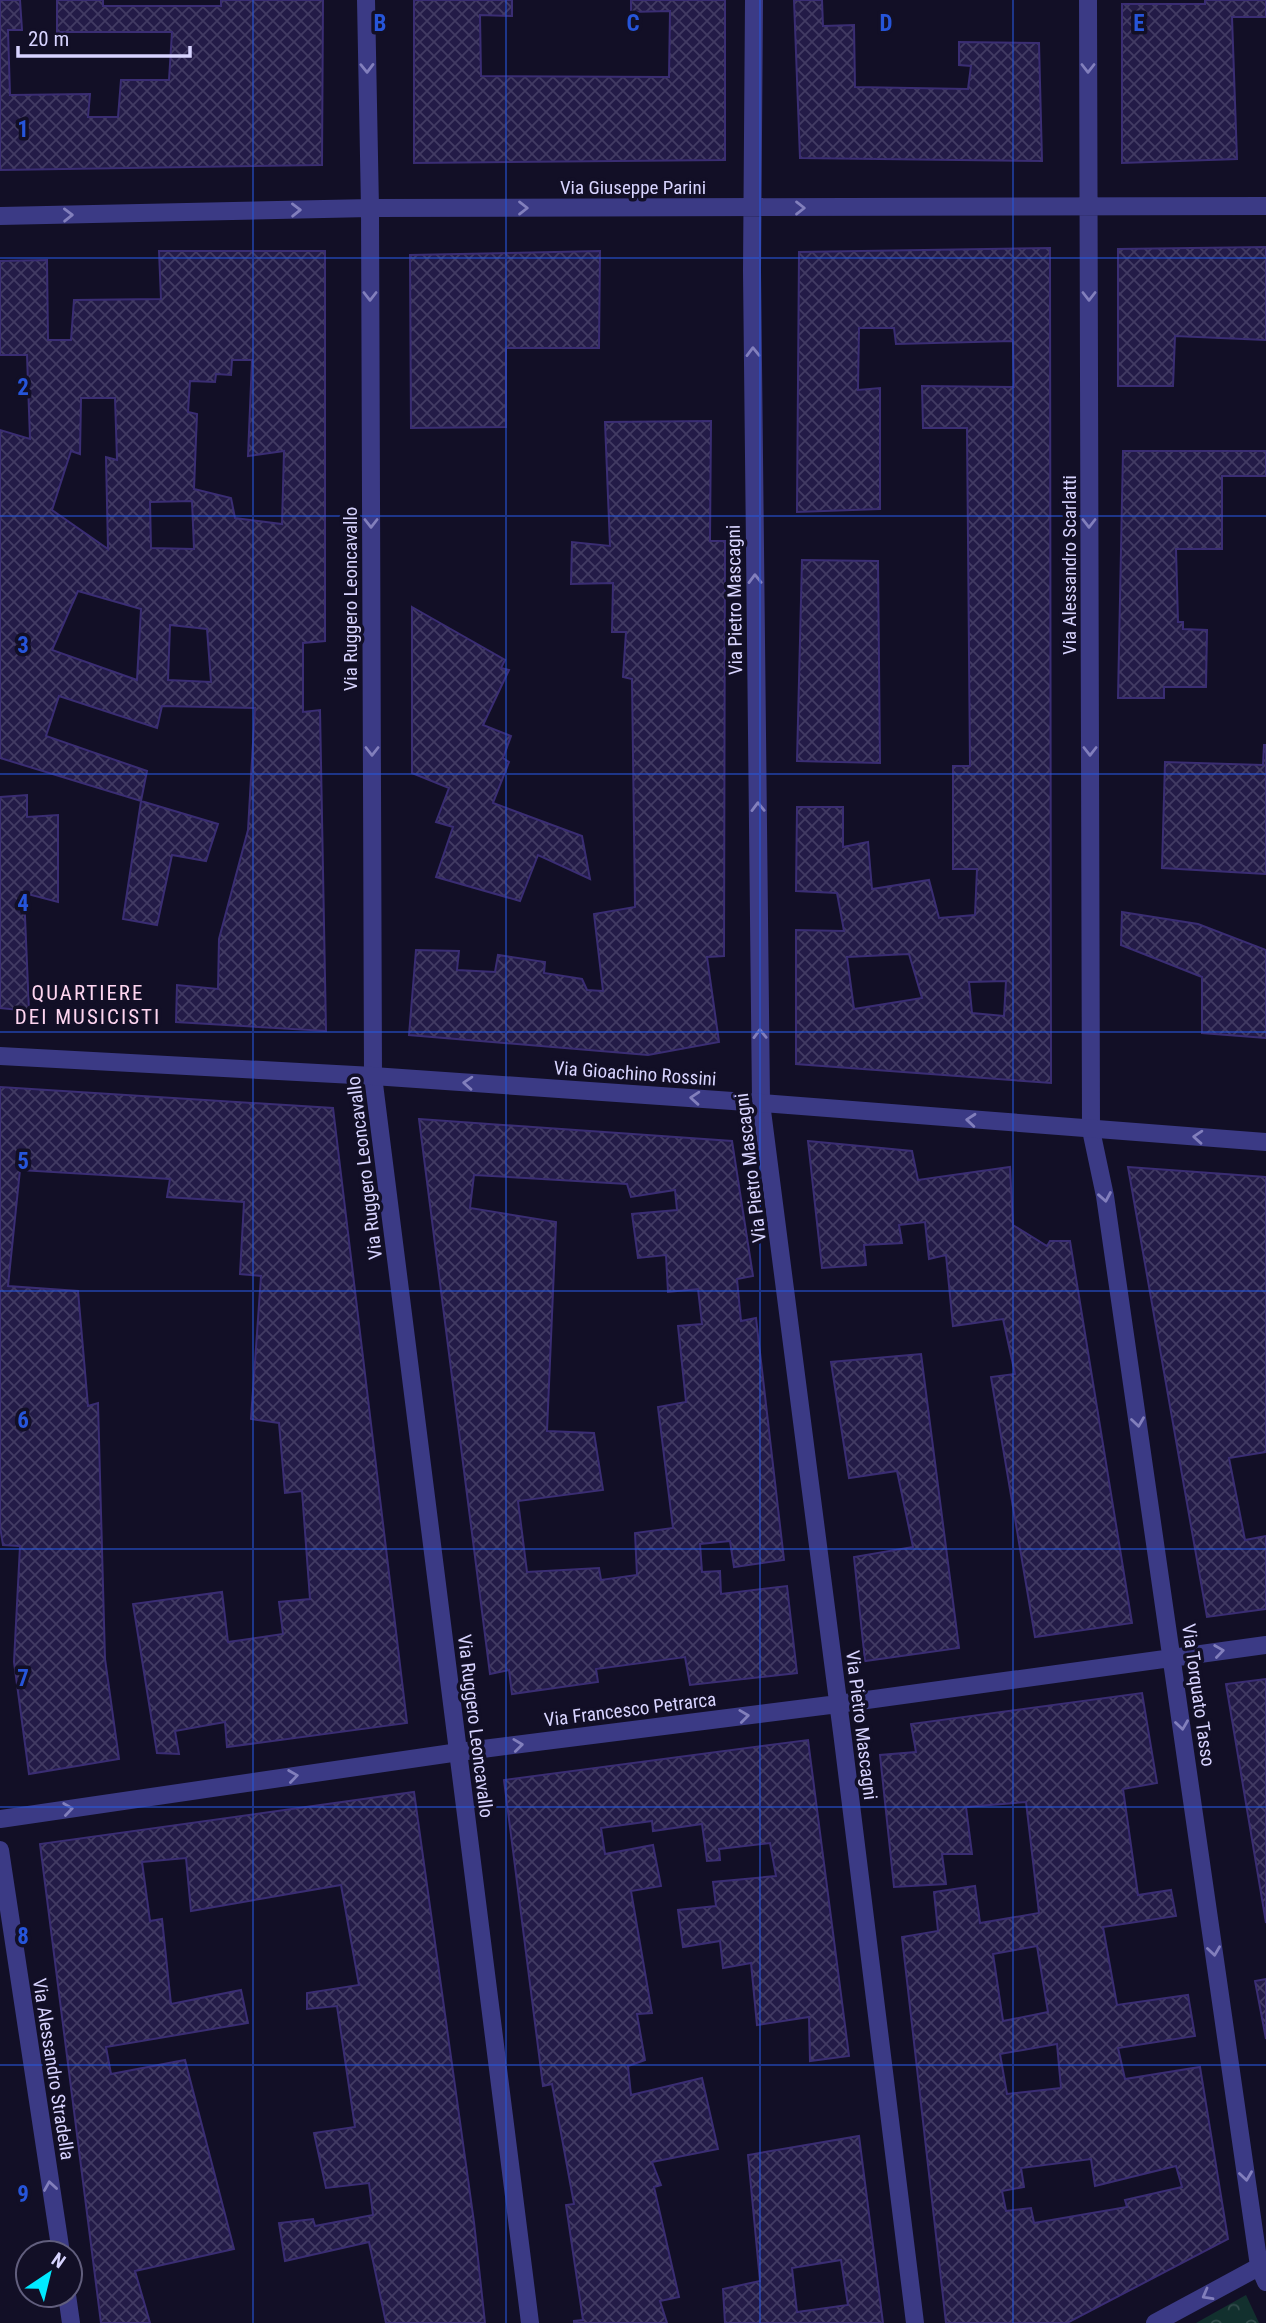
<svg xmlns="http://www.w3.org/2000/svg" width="1266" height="2323" font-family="'Roboto Condensed',sans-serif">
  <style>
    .forest { fill: url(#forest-crowns) }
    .building { fill: url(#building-cross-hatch); stroke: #3a2d73; stroke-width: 2; fill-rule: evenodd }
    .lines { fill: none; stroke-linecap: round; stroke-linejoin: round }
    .minor { stroke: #3b3a85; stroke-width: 18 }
    .tertiary { stroke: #3b3a85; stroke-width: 18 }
    .oneway { stroke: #827fbc }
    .grid { fill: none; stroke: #2655da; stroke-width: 2; stroke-opacity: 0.55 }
    .labels { text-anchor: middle; stroke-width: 7; stroke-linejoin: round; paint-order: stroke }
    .street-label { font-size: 19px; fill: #d8d4ff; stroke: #120f26 }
    .neighbourhood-label { font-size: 21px; letter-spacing: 2px; fill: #ffd6f1; stroke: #120f26 }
    .grid-label { font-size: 23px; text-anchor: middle; font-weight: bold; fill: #2655da; stroke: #120f26; stroke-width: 7; stroke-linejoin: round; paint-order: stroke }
  </style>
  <defs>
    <pattern id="forest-crowns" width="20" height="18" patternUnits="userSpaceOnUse" patternTransform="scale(1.75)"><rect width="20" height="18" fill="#12302e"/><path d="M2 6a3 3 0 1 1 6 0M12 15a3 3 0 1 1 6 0" fill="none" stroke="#344d4d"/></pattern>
    <pattern id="building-cross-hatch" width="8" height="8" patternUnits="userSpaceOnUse" patternTransform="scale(1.75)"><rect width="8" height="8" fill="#231b47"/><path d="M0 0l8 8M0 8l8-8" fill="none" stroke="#423b63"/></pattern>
  </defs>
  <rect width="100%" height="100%" fill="#120f26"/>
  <path class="forest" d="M 1246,2295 L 1259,2323 L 1196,2323 Z"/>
  <path class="building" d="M 0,0 L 20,0 L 22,30 L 8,30 L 10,95 L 90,94 L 88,117 L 118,117 L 121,80 L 169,80 L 172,32 L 57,32 L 57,0 L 103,0 L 103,6 L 221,6 L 221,0 L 323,0 L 322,165 L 0,170 Z
    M 414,0 L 512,0 L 512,16 L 480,15 L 481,76 L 669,77 L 670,11 L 631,12 L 631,0 L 725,0 L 725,160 L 414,163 Z
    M 794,0 L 822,0 L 823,26 L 854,25 L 855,87 L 968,89 L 971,66 L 959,65 L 959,42 L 1039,43 L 1042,161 L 800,158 Z
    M 1205,0 L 1266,0 L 1266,17 L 1232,17 L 1237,159 L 1122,163 L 1122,4 L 1205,4 Z
    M 1266,247 L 1266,340 L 1175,336 L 1173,386 L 1118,386 L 1118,249 Z
    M 1050,248 L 1051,1083 L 796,1064 L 796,930 L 844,931 L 837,893 L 796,891 L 797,807 L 843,807 L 843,847 L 868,842 L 872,889 L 929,880 L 939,918 L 975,915 L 977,869 L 953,869 L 953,766 L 970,766 L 967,428 L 923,428 L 922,386 L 1014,387 L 1013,341 L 896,344 L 894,328 L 859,328 L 858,390 L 880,388 L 880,509 L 797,512 L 799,252 ZM 909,954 L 922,998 L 854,1009 L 847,957 ZM 1006,981 L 1004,1016 L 972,1013 L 969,982 Z
    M 159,251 L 325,251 L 325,641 L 303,643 L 303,712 L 320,710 L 326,1031 L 176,1022 L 177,985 L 218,989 L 219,939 L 248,830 L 255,708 L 162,706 L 157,728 L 59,696 L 46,736 L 147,771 L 141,801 L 0,758 L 0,430 L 30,439 L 27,355 L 0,355 L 0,261 L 47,260 L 48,340 L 71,340 L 74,300 L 161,299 ZM 232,360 L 252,360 L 248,456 L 284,451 L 282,524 L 235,518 L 231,498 L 194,489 L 197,414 L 188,412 L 190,381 L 215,382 L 216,374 L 231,375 ZM 81,398 L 115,398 L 117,460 L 106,457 L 108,549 L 52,510 L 71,451 L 80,454 ZM 192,501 L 194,549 L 151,548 L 150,502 ZM 78,591 L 141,609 L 137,680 L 52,650 ZM 170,625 L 207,629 L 211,682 L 168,680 Z
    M 600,251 L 599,348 L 506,348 L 506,427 L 411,428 L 410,255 Z
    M 711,421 L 710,541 L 725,541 L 724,956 L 707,957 L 719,1042 L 648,1055 L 409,1035 L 416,950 L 459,951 L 457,970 L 495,972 L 498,955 L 545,962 L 544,973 L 582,979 L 587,990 L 603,991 L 594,914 L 635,907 L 632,679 L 623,677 L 626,632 L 612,632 L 613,583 L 571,584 L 572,542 L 610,546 L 605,422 Z
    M 1123,451 L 1266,451 L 1266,476 L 1222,476 L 1222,549 L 1176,549 L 1178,622 L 1183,622 L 1183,629 L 1207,630 L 1206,687 L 1164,687 L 1164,698 L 1118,698 Z
    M 802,560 L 878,561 L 880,763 L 797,761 Z
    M 412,607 L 505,660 L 501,668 L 509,670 L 483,725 L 511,736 L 503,758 L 509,762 L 493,803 L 582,836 L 590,879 L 538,855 L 520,901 L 436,877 L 453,827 L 436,822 L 449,788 L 412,773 Z
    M 1264,745 L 1266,745 L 1266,874 L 1162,868 L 1165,762 L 1263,765 Z
    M 27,795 L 27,817 L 58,815 L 58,902 L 24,893 L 29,1011 L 0,1008 L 0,797 Z
    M 141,801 L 218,824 L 206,861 L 172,855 L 157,925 L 123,919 Z
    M 1122,912 L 1198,924 L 1266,950 L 1266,1038 L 1202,1033 L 1202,977 L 1121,945 Z
    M 0,1087 L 333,1108 L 407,1723 L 227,1747 L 225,1722 L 175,1731 L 179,1754 L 157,1753 L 133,1604 L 222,1592 L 228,1642 L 283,1634 L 279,1602 L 310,1599 L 302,1491 L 285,1493 L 279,1423 L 251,1419 L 261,1276 L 240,1274 L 244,1202 L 167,1197 L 170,1179 L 20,1170 L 8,1286 L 78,1291 L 88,1406 L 98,1403 L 105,1659 L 119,1759 L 29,1774 L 14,1662 L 20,1546 L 3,1545 L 0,1527 Z
    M 419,1119 L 732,1141 L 753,1276 L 737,1279 L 741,1321 L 756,1318 L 784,1560 L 734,1567 L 730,1541 L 700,1544 L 702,1572 L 720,1571 L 721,1594 L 787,1586 L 797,1673 L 690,1685 L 685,1657 L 596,1669 L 598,1682 L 512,1694 L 509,1670 L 490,1674 ZM 474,1175 L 627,1184 L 631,1197 L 675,1190 L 677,1210 L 632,1214 L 638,1258 L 666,1255 L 668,1292 L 698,1289 L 702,1324 L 678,1326 L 686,1402 L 658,1407 L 673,1528 L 635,1533 L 637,1575 L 601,1580 L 599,1568 L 527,1572 L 518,1501 L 603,1490 L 594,1433 L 547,1431 L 556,1222 L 470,1208 Z
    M 808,1141 L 912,1151 L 918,1180 L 1010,1167 L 1013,1225 L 1047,1246 L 1050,1241 L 1070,1241 L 1132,1623 L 1035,1637 L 991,1377 L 1015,1374 L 1003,1319 L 953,1326 L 946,1255 L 929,1259 L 925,1222 L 899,1225 L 902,1243 L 864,1245 L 866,1265 L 822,1268 Z
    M 1128,1167 L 1266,1177 L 1266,1452 L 1229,1458 L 1245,1540 L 1266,1536 L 1266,1609 L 1207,1617 Z
    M 921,1354 L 959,1648 L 865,1661 L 854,1557 L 913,1547 L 897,1471 L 849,1478 L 831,1362 Z
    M 1266,1679 L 1266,1923 L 1226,1684 Z
    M 1142,1693 L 1157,1783 L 1123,1789 L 1138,1895 L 1171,1890 L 1176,1916 L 1103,1927 L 1117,2005 L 1188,1995 L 1195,2036 L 1118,2048 L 1125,2079 L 1200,2067 L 1228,2239 L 1067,2323 L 946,2323 L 902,1937 L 938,1931 L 934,1892 L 975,1886 L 980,1923 L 1039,1913 L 1026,1802 L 966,1807 L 972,1854 L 942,1854 L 946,1884 L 894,1887 L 880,1755 L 916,1752 L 911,1724 ZM 1037,1946 L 1048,2012 L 1003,2021 L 993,1954 ZM 1057,2044 L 1061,2088 L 1007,2094 L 1000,2054 ZM 1091,2159 L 1095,2186 L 1176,2166 L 1182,2187 L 1125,2200 L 1127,2207 L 1034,2223 L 1031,2208 L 1006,2211 L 1002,2191 L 1024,2187 L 1021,2168 Z
    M 808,1740 L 849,2056 L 810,2061 L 809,2017 L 757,2025 L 751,1963 L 723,1968 L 720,1941 L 683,1947 L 678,1910 L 716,1906 L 713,1882 L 776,1876 L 770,1843 L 719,1849 L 720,1860 L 707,1861 L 702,1824 L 653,1831 L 652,1821 L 601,1828 L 605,1854 L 653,1845 L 661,1886 L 631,1891 L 652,2013 L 637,2014 L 645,2060 L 628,2066 L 631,2095 L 702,2078 L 718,2149 L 652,2162 L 661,2185 L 654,2187 L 679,2297 L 660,2301 L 667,2323 L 574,2323 L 574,2321 L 583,2320 L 566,2205 L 574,2204 L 552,2084 L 543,2086 L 504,1780 Z
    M 414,1792 L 474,2222 L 485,2323 L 386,2323 L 369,2242 L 285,2261 L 279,2223 L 313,2219 L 315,2226 L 373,2215 L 369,2183 L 326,2188 L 314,2133 L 355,2127 L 337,2006 L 307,2009 L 307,1993 L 359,1985 L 341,1885 L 191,1911 L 186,1858 L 142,1862 L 150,1921 L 162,1919 L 171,2004 L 241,1990 L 248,2023 L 106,2047 L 111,2074 L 185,2060 L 234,2249 L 135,2271 L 150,2323 L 101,2323 L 40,1844 Z
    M 1266,1979 L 1266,2039 L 1255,1981 Z
    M 859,2136 L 883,2323 L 725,2323 L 723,2289 L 760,2281 L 748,2155 ZM 841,2260 L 848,2305 L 797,2312 L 792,2268 Z"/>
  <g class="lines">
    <path class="minor" d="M 366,0 L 370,208 L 373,1076 L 530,2323
      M 754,0 L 752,271 L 761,1103 L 843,1740 L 915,2323
      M 1088,0 L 1091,1130 L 1105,1196 L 1259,2266 L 1266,2282
      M 0,216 L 370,208 L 1266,206
      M 0,1819 L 459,1752 L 838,1704 L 1266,1645
      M 0,1850 L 61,2253
      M 67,2295 L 71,2323
      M 1155,2323 L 1266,2263"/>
    <path class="tertiary" d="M 0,1056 L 373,1076 L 761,1103 L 1266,1142"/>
  </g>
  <defs><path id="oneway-chevron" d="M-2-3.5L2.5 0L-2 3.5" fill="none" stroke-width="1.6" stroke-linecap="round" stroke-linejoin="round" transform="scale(1.75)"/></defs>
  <g class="oneway">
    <use href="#oneway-chevron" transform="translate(367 68) rotate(89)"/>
    <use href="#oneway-chevron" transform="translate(1088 68) rotate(90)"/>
    <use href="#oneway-chevron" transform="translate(523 208)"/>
    <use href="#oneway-chevron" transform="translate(800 208)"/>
    <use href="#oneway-chevron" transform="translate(296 210) rotate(-1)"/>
    <use href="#oneway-chevron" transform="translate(68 215) rotate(-1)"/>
    <use href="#oneway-chevron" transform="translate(370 296) rotate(90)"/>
    <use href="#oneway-chevron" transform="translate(1089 296) rotate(90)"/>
    <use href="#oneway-chevron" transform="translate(753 352) rotate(-91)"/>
    <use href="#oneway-chevron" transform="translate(371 523) rotate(90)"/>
    <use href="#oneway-chevron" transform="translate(1089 523) rotate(90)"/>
    <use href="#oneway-chevron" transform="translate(755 579) rotate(-91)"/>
    <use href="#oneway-chevron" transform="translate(372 751) rotate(90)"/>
    <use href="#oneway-chevron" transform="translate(1090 751) rotate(90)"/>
    <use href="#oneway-chevron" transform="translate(758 807) rotate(-91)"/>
    <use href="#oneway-chevron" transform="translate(760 1034) rotate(-91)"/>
    <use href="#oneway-chevron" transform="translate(468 1083) rotate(-176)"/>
    <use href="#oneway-chevron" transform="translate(695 1098) rotate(-176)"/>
    <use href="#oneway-chevron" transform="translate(971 1120) rotate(-175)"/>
    <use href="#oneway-chevron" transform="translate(1198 1137) rotate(-176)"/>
    <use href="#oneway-chevron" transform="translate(1105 1197) rotate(80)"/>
    <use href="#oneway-chevron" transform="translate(1138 1422) rotate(82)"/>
    <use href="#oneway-chevron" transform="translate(1219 1651) rotate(-8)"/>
    <use href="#oneway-chevron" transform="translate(744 1716) rotate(-7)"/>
    <use href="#oneway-chevron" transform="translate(1182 1725) rotate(82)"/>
    <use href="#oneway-chevron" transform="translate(518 1745) rotate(-7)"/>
    <use href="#oneway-chevron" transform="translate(293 1776) rotate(-8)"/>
    <use href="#oneway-chevron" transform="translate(68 1809) rotate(-8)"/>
    <use href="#oneway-chevron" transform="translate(1214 1951) rotate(82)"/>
    <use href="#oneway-chevron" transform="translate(1246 2176) rotate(82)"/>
    <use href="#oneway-chevron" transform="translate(50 2186) rotate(-99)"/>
    <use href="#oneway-chevron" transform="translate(1207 2295) rotate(151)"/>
  </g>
  <path class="grid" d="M 253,0 L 253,2323M 506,0 L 506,2323M 760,0 L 760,2323M 1013,0 L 1013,2323M 0,258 L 1266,258M 0,516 L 1266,516M 0,774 L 1266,774M 0,1032 L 1266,1032M 0,1291 L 1266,1291M 0,1549 L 1266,1549M 0,1807 L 1266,1807M 0,2065 L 1266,2065"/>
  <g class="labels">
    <g class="street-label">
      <text x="633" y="194">Via Giuseppe Parini</text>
      <text transform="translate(1069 565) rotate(-90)" y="7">Via Alessandro Scarlatti</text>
      <text transform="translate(350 599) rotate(-90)" y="7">Via Ruggero Leoncavallo</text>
      <text transform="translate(734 600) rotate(-91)" y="7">Via Pietro Mascagni</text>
      <text transform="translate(635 1073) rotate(4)" y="7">Via Gioachino Rossini</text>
      <text transform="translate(364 1168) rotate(-97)" y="7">Via Ruggero Leoncavallo</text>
      <text transform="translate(750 1168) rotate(-97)" y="7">Via Pietro Mascagni</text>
      <text transform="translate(1199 1695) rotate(82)" y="7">Via Torquato Tasso</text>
      <text transform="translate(630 1709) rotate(-7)" y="7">Via Francesco Petrarca</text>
      <text transform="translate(862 1725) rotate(83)" y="7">Via Pietro Mascagni</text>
      <text transform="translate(476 1726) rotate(83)" y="7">Via Ruggero Leoncavallo</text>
      <text transform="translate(54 2069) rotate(81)" y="7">Via Alessandro Stradella</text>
    </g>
    <g class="neighbourhood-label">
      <text x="88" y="1000">QUARTIERE<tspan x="88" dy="24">DEI MUSICISTI</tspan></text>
    </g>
  </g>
  <g class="grid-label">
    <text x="380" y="31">B</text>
    <text x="633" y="31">C</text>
    <text x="886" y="31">D</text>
    <text x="1139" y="31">E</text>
    <text x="23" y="137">1</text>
    <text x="23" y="395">2</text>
    <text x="23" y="653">3</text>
    <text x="23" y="911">4</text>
    <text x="23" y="1169">5</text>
    <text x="23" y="1428">6</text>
    <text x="23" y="1686">7</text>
    <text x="23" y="1944">8</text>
    <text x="23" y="2202">9</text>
  </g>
  <g transform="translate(49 2274) rotate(35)"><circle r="33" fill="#120f26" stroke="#615e7d" stroke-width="2"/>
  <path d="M0-5L12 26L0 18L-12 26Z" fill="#00eaff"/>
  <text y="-10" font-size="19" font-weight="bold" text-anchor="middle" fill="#d8d4ff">N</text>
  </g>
  <path d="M18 46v10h172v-10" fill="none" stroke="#d8d4ff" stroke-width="3.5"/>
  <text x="28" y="46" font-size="21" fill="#d8d4ff" stroke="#120f26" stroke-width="5" paint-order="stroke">20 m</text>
</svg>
